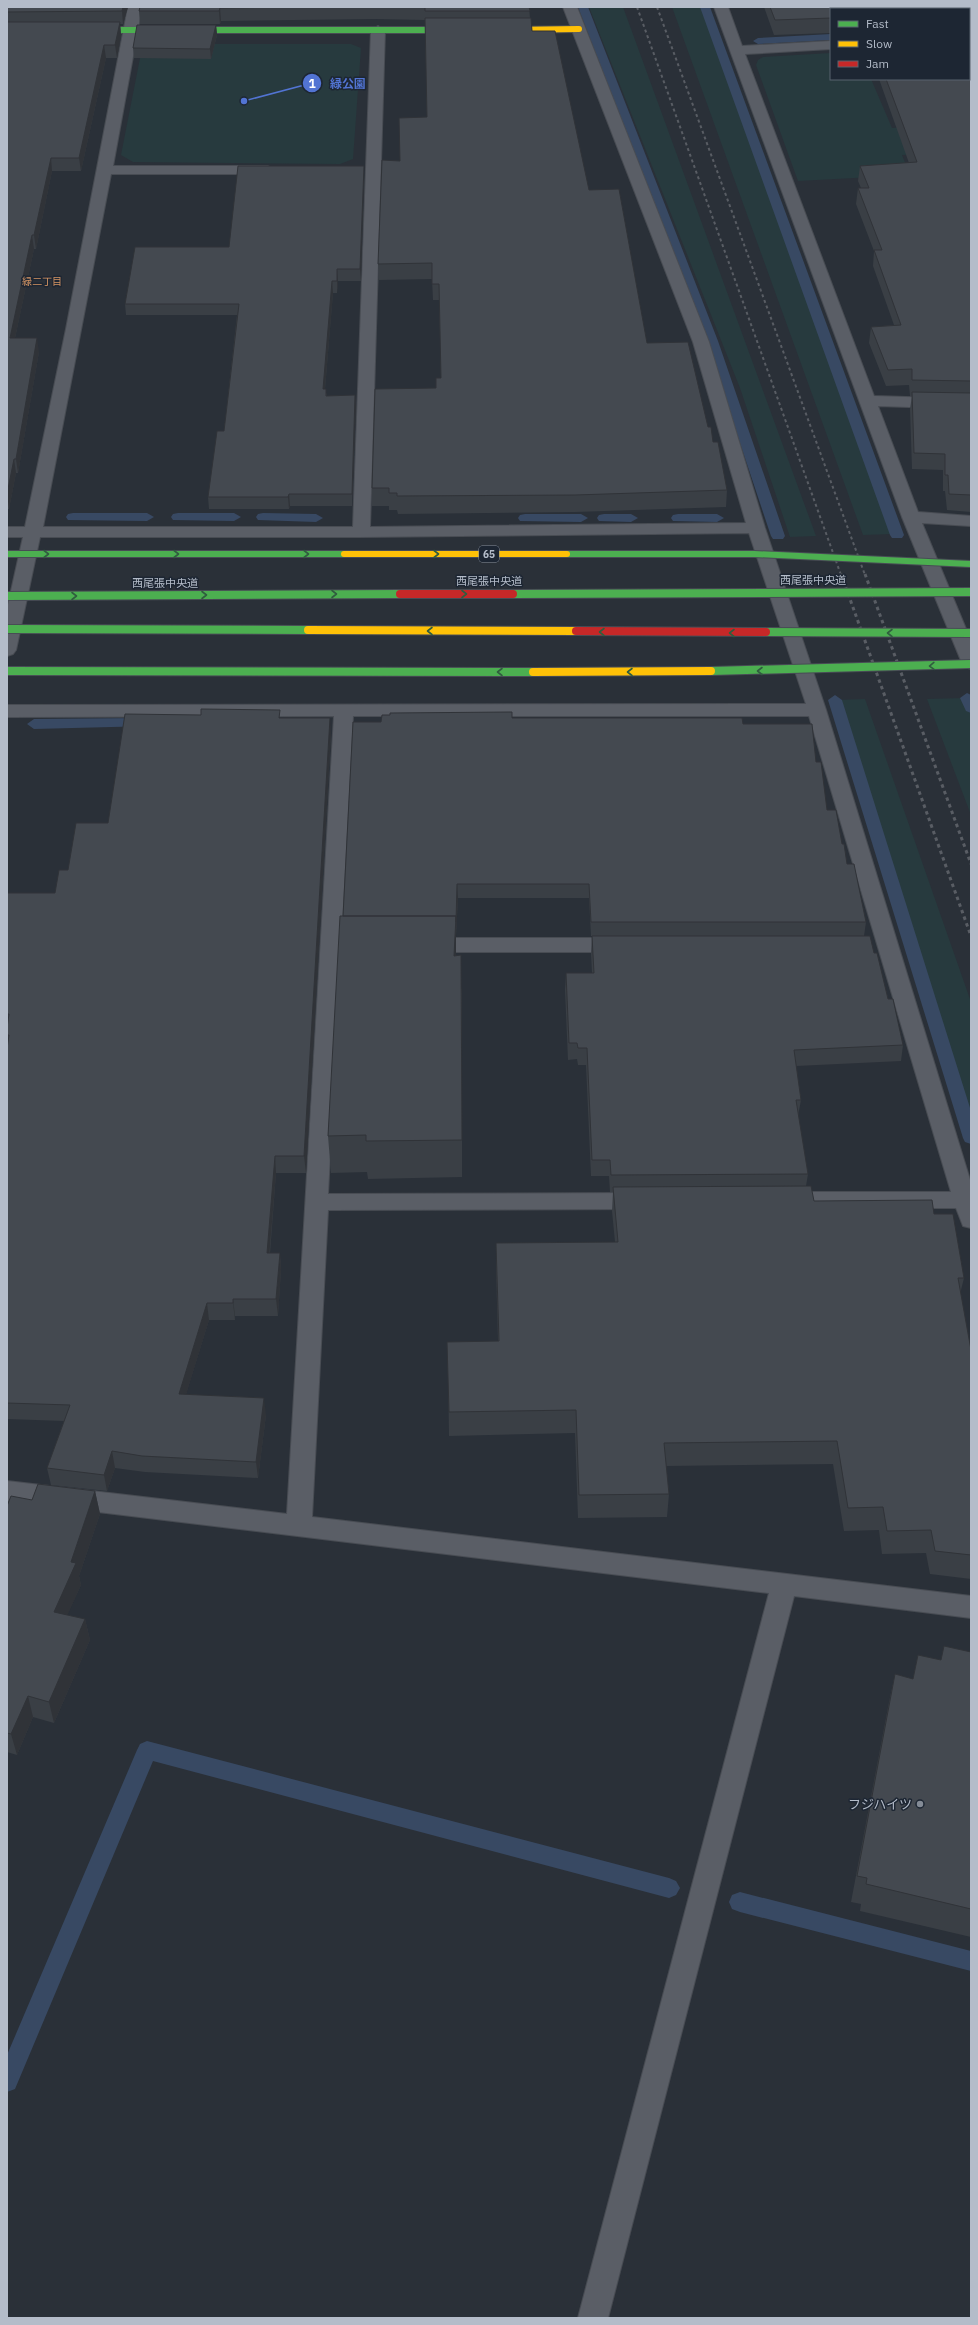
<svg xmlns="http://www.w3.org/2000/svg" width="978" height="2325" font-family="'IBM Plex Sans','Noto Sans JP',sans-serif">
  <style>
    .green { fill: #273a3e }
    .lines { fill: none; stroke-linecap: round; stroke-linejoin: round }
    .stream { fill: #384963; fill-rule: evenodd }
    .street-casing { stroke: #484c53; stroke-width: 2 }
    .fast-casing { stroke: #484c53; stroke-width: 8 }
    .slow-casing { stroke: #484c53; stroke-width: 8 }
    .street { fill: #5a5e66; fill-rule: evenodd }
    .fast { stroke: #4caf50; stroke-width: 6 }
    .slow { stroke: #ffc107; stroke-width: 6 }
    .rail-far1 { stroke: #595d64; stroke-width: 2; stroke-dasharray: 3 3; stroke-linecap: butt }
    .rail { stroke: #595d64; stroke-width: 3; stroke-dasharray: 3.5 3.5; stroke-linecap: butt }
    .fast-bridge-far1-casing { stroke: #484c55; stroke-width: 8; stroke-linecap: butt }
    .fast-bridge-casing { stroke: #484c55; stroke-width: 10; stroke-linecap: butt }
    .slow-bridge-far1-casing { stroke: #484c55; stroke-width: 8; stroke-linecap: butt }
    .slow-bridge-casing { stroke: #484c55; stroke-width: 10; stroke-linecap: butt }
    .jam-bridge-casing { stroke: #484c55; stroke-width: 10; stroke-linecap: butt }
    .fast-bridge-far1 { stroke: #4caf50; stroke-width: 6 }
    .fast-bridge { stroke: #4caf50; stroke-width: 8 }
    .slow-bridge-far1 { stroke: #ffc107; stroke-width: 6 }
    .slow-bridge { stroke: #ffc107; stroke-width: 8 }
    .jam-bridge { stroke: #c62828; stroke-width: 8 }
    .wall { fill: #3a3f45 }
    .shaded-wall { fill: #303338 }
    .building { fill: #444950; stroke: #303338 }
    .oneway { stroke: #305d3f }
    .poi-dot { fill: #848b96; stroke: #1d2633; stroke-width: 1.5 }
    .labels { text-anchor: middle; stroke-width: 3; stroke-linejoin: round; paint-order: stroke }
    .far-neighbourhood-label { font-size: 10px; fill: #d59563; stroke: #1d2633 }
    .shield { fill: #1d2633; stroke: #878f9c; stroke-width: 1 }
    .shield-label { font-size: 10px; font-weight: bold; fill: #b4bcc9 }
    .street-label { font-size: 11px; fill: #b4bcc9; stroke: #1d2633 }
    .near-poi-label { font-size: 13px; fill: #b4bcc9; stroke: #1d2633; text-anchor: end }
    .leader { fill: none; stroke: #5274d3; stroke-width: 1.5 }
    .callout-dot { fill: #5274d3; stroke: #1d2633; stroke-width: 1.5 }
    .mark-label { font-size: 12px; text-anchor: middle; font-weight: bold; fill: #fff }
    .callout-label { font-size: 12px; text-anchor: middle; font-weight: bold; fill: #5274d3; stroke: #1d2633; stroke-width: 3; stroke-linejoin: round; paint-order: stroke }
  </style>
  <rect width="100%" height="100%" fill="#2a3038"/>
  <path class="green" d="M 589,7 L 623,7 L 816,536 L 790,537 L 740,388 Z
    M 672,7 L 702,7 L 893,534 L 863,535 Z
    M 148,44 L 351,44 L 361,48 L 353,159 L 340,164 L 133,162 L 121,155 L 142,48 Z
    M 831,53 L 831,79 L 871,79 L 892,128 L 971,124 L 971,152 L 902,155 L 910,175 L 798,181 L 756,65 L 758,60 L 763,57 Z
    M 965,698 L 971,713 L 971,815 L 927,699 Z
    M 865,699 L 971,1002 L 971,1131 L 837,700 Z"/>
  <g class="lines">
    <path class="stream" d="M 578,7 L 588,7 L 718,341 L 785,536 L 783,539 L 773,539 L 771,536 L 706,341 Z
      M 700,7 L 710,7 L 904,535 L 902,538 L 892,538 L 890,535 Z
      M 831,34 L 831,40 L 758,44 L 753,41 L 758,38 Z
      M 73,513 L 147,513 L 154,517 L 147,521 L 68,520 L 66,517 L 68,514 Z
      M 178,513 L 234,513 L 241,517 L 234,521 L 173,520 L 171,517 L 173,514 Z
      M 263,513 L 316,514 L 323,518 L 316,522 L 258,520 L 256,517 L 258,514 Z
      M 525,514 L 581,514 L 588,518 L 581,522 L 520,521 L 518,518 L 520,515 Z
      M 604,514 L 631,514 L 638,518 L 631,522 L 599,521 L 597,518 L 599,515 Z
      M 678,514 L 717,514 L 724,518 L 717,522 L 673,521 L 671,518 L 673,515 Z
      M 967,693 L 971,695 L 971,713 L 966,711 L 960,698 Z
      M 835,695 L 842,700 L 971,1111 L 971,1144 L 965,1142 L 963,1138 L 828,700 Z
      M 146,718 L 153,723 L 151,726 L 34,729 L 27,724 L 34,719 Z
      M 147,1741 L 669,1878 L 676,1881 L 680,1888 L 676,1895 L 669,1898 L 153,1761 L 15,2089 L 7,2092 L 7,2055 L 137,1750 L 140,1744 Z
      M 740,1892 L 971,1951 L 971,1971 L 740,1912 L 732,1909 L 729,1902 L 732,1895 Z"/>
    <defs>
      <path id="street" d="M 128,7 L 142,7 L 113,166 L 268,166 L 275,170 L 268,174 L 111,174 L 43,527 L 353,527 L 371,30 L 378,26 L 385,30 L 370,527 L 746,523 L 693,342 L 563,7 L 577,7 L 709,342 L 765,528 L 826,710 L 971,1183 L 971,1228 L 963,1226 L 956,1208 L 784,1208 L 776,1206 L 773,1200 L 776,1194 L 784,1192 L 951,1192 L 809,716 L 353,716 L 328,1194 L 641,1193 L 649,1195 L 652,1201 L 649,1207 L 641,1209 L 328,1210 L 312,1517 L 971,1596 L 971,1618 L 794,1596 L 608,2318 L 578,2318 L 769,1593 L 7,1501 L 7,1481 L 287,1514 L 334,716 L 7,717 L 7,705 L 806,704 L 749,533 L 361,537 L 40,537 L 16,650 L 13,654 L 7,656 L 7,609 L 23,537 L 7,537 L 7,527 L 25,527 L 66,329 Z
        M 714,7 L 728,7 L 742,46 L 831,41 L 831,49 L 745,54 L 874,396 L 971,399 L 971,409 L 878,406 L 918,512 L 971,516 L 971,526 L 922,523 L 971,641 L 971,669 L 965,667 L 962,663 L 902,517 Z
        M 964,7 L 971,7 L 971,18 L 969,18 L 969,9 L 963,9 Z
        M 426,938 L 622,938 L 629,940 L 632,945 L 629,950 L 622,952 L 426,952 L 419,950 L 416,945 L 419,940 Z"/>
      <path id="fast" d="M 90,30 L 456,30"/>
      <path id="slow" d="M 502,30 L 579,29"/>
    </defs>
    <use href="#street" class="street-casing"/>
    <use href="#fast" class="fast-casing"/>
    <use href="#slow" class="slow-casing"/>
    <use href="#street" class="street"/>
    <use href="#fast" class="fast"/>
    <use href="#slow" class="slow"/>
    <path class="rail-far1" d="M 637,7 L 841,575
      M 657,7 L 865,575"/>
    <path class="rail" d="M 841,574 L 971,936
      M 865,574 L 971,864"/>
    <defs>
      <path id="fast-bridge-far1" d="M 7,554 L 344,554
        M 567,554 L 754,554 L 971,564"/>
      <path id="fast-bridge" d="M 513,594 L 971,592
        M 7,596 L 400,594
        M 7,629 L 308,630
        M 766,632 L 971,633
        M 7,671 L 533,672
        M 711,671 L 971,664"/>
      <path id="slow-bridge-far1" d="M 344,554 L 567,554"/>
      <path id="slow-bridge" d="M 308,630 L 576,631
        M 533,672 L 711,671"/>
      <path id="jam-bridge" d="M 400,594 L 513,594
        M 576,631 L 766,632"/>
    </defs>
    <use href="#fast-bridge-far1" class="fast-bridge-far1-casing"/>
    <use href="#fast-bridge" class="fast-bridge-casing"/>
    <use href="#slow-bridge-far1" class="slow-bridge-far1-casing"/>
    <use href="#slow-bridge" class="slow-bridge-casing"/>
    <use href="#jam-bridge" class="jam-bridge-casing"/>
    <use href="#fast-bridge-far1" class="fast-bridge-far1"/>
    <use href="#fast-bridge" class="fast-bridge"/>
    <use href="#slow-bridge-far1" class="slow-bridge-far1"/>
    <use href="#slow-bridge" class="slow-bridge"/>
    <use href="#jam-bridge" class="jam-bridge"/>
  </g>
  <path class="wall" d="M 7,7 L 128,7 L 123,24 L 120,24 L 121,35 L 117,58 L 106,58 L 81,171 L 52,171 L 36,249 L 34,249 L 15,338 L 39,352 L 18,473 L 16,473 L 9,509 L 7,509 Z
    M 140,7 L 529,7 L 530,18 L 532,31 L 589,190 L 647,343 L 708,427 L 713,442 L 727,490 L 726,507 L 575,512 L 398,514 L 397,510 L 389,510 L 389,506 L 372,506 L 372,488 L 436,388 L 441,378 L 439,300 L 433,300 L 432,279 L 379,280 L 378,264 L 400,161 L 427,117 L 425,20 L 375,19 L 221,21 L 220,24 L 140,24 L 139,11 Z
    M 764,7 L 953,7 L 831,9 L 831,33 L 774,35 Z
    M 216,25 L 217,35 L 211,59 L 134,58 L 133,48 Z
    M 971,28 L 971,512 L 947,510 L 945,491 L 943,491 L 943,470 L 912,469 L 910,409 L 912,396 L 910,396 L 909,385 L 886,386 L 869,343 L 871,327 L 894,325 L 873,266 L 874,251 L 856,204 L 858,188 L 861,188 L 858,181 L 860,166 L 909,163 L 879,79 L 969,79 Z
    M 364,166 L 364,177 L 361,281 L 338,281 L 337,293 L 333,293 L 325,389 L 327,396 L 355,395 L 356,407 L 352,506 L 290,506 L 289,509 L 209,509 L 208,497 L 224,431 L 237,315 L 126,315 L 125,304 L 229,247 Z
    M 281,718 L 331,735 L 306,1173 L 276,1173 L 270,1253 L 280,1253 L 281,1270 L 278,1316 L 235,1316 L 235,1320 L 209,1320 L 186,1394 L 266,1415 L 258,1478 L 145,1472 L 115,1468 L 107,1491 L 51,1485 L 47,1468 L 64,1421 L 7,1419 L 7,1049 L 8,1044 L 7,1041 L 7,893 L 55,893 L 68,870 L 108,823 Z
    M 512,718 L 743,724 L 816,762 L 827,810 L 842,844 L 847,864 L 866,922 L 864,936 L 591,936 L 589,898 L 458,898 L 456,936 L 456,955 L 462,993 L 462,1177 L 368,1179 L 367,1172 L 331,1173 L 328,1136 L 343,916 L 381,722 Z
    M 592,936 L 874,953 L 903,1045 L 901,1061 L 796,1066 L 801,1100 L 798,1116 L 808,1174 L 806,1186 L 814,1201 L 934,1214 L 964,1278 L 960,1294 L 971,1350 L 971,1579 L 930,1574 L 926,1553 L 882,1554 L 879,1530 L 844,1531 L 833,1464 L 666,1466 L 669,1494 L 667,1517 L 578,1518 L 575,1433 L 449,1436 L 448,1365 L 498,1341 L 496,1267 L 496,1243 L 615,1242 L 612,1211 L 613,1192 L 610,1192 L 609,1176 L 591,1176 L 586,1065 L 578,1065 L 577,1059 L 568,1060 L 565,990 L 566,973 L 592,973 L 591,953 Z
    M 95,1491 L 100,1514 L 79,1576 L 81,1585 L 67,1615 L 85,1619 L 90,1640 L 54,1723 L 33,1717 L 17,1755 L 7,1752 L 7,1506 L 32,1500 Z
    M 971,1652 L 971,1937 L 860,1911 L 861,1904 L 851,1902 L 889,1702 L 895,1674 L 913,1679 L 918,1655 L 941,1660 Z"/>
  <path class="shaded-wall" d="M 123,7 L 128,7 L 123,24 L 122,11 Z
    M 220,8 L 221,21 L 220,24 L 219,11 Z
    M 120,22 L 121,35 L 117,58 L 115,45 Z
    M 216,25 L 217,35 L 211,59 L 210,49 Z
    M 104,45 L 106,58 L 81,171 L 79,158 Z
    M 51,158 L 52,171 L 36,249 L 34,235 Z
    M 364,166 L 364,177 L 361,281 L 360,269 Z
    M 32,235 L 34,249 L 12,352 L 10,338 Z
    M 337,269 L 338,281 L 337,293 Z
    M 332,281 L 333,293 L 324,400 L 323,389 Z
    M 37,338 L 39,352 L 18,473 L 16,459 Z
    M 355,395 L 356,407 L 352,506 L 352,494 Z
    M 14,459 L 16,473 L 9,509 L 7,494 Z
    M 289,494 L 290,506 L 289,509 L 288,497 Z
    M 330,718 L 331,735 L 306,1173 L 304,1156 Z
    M 457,884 L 458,898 L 456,936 L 456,922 Z
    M 456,916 L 456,953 L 455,993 L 454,956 Z
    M 275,1156 L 276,1173 L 268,1270 L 267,1253 Z
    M 280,1253 L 281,1270 L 278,1316 L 276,1299 Z
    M 233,1299 L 235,1316 L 235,1320 L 233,1303 Z
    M 207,1303 L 209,1320 L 181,1411 L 179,1394 Z
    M 264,1398 L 266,1415 L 258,1478 L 256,1462 Z
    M 112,1451 L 115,1468 L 107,1491 L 104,1475 Z
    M 95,1491 L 100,1514 L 79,1576 L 81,1585 L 59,1634 L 54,1612 Z
    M 85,1619 L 90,1640 L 54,1723 L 49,1702 Z
    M 28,1696 L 33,1717 L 17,1755 L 11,1734 Z"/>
  <path class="building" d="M 7,7 L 123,7 L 122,11 L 7,12 Z
    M 140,7 L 288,7 L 220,8 L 219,11 L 139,11 Z
    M 425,7 L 529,7 L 530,11 L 425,11 Z
    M 770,7 L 953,7 L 954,9 L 831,9 L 831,18 L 775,20 Z
    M 425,18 L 531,18 L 532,31 L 555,31 L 589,190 L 619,189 L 647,343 L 688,342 L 708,427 L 711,427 L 713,442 L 718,442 L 727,490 L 575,495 L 397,496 L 397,493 L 389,493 L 389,488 L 372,488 L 375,389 L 436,388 L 436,378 L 441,378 L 439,284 L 432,284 L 432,263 L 378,264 L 382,160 L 400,161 L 399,118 L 427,117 Z
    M 7,22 L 120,22 L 115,45 L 104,45 L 79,158 L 51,158 L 34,235 L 32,235 L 10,338 L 37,338 L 16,459 L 14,459 L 7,494 Z
    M 137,25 L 216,25 L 210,49 L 133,48 Z
    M 969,28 L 971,28 L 971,381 L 912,380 L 912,369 L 888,370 L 871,327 L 901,325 L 874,250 L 882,250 L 858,188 L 869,188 L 860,166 L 917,162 L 886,79 L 969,79 Z
    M 238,166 L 364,166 L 360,269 L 337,269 L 337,281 L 332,281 L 323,389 L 326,389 L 326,396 L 355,395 L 352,494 L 289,494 L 288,497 L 208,497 L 217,431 L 224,431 L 239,304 L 125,304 L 135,247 L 229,247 Z
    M 912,392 L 971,393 L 971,495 L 949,494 L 948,475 L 945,475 L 945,454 L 914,453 Z
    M 201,709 L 280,710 L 279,718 L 330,718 L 304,1156 L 275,1156 L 267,1253 L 280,1253 L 276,1299 L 233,1299 L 233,1303 L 207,1303 L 179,1394 L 264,1398 L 256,1462 L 142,1456 L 112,1451 L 104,1475 L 47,1468 L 70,1405 L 7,1403 L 7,1049 L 9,1035 L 7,1035 L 7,1028 L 9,1014 L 7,1014 L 7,893 L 55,893 L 59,870 L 68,870 L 76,823 L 108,823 L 125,714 L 201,715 Z
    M 512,712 L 512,718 L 742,718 L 743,724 L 812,724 L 816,762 L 821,762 L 827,810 L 836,810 L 842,844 L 844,844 L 847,864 L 854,864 L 866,922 L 591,922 L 589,884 L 457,884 L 456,922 L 456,916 L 343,916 L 353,722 L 381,722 L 382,715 L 390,715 L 390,713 Z
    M 340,916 L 456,916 L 454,956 L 461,955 L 462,1140 L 366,1141 L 366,1135 L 328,1136 Z
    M 592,936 L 870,936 L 874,953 L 877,953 L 888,999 L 893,999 L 903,1045 L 794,1050 L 801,1100 L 796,1100 L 808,1174 L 611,1175 L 610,1160 L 592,1160 L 587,1048 L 578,1048 L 577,1043 L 569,1043 L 566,973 L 594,973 Z
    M 811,1186 L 814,1201 L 932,1200 L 934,1214 L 953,1214 L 964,1278 L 958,1278 L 971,1350 L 971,1555 L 935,1551 L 931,1530 L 887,1531 L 883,1507 L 848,1508 L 837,1441 L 664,1443 L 669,1494 L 579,1495 L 576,1410 L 449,1412 L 447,1342 L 499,1341 L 496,1243 L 618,1242 L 613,1187 Z
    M 38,1484 L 95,1491 L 71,1562 L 76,1563 L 54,1612 L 85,1619 L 49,1702 L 28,1696 L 11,1734 L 7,1733 L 7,1506 L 11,1496 L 32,1500 Z
    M 944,1646 L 971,1652 L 971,1909 L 866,1884 L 867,1878 L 857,1876 L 895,1674 L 913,1679 L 918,1655 L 941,1660 Z"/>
  <defs><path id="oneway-chevron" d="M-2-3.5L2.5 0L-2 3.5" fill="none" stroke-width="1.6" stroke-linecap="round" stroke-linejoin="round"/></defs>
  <g class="oneway">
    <use href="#oneway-chevron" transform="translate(46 554)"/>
    <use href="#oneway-chevron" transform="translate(176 554)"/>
    <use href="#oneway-chevron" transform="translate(306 554)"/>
    <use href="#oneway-chevron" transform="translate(436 554)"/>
    <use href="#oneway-chevron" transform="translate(334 594)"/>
    <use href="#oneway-chevron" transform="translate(464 594)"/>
    <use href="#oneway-chevron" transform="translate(204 595)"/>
    <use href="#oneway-chevron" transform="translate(74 596)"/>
    <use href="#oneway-chevron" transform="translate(430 631) rotate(-180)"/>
    <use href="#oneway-chevron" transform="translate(602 632) rotate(-180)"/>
    <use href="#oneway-chevron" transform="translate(732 633) rotate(-180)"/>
    <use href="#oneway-chevron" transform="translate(890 633) rotate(-180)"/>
    <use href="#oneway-chevron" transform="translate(932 666) rotate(178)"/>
    <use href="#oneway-chevron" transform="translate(760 671) rotate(180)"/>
    <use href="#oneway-chevron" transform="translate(500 672) rotate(180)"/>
    <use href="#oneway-chevron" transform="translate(630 672) rotate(180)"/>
  </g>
  <circle class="poi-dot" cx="920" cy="1804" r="4"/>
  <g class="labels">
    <g class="far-neighbourhood-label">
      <text x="42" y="285">緑二丁目</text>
    </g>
    <rect class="shield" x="479" y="546" width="20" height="16" rx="3"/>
    <g class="shield-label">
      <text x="489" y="558">65</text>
    </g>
    <g class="street-label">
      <text x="813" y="584">西尾張中央道</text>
      <text x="489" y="585">西尾張中央道</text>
      <text x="165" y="587">西尾張中央道</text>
    </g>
    <g class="near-poi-label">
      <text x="912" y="1809">フジハイツ</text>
    </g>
  </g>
  <path class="leader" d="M244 101L312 83"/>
  <g class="callout-dot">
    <circle cx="244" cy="101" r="4"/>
    <circle cx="312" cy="83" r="10"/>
  </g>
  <g class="mark-label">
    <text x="312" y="88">1</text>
  </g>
  <g class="callout-label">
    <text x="348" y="88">緑公園</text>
  </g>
  <rect width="978" height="2325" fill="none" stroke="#b4bcc9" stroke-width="16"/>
  <rect x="830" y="8" width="140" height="72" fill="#1d2633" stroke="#59626f"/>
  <rect x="838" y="21" width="20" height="6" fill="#4caf50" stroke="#59626f"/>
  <text x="866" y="28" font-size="12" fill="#b4bcc9">Fast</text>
  <rect x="838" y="41" width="20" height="6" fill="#ffc107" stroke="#59626f"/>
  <text x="866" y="48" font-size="12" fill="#b4bcc9">Slow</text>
  <rect x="838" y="61" width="20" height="6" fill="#c62828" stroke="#59626f"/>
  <text x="866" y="68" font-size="12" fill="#b4bcc9">Jam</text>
</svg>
